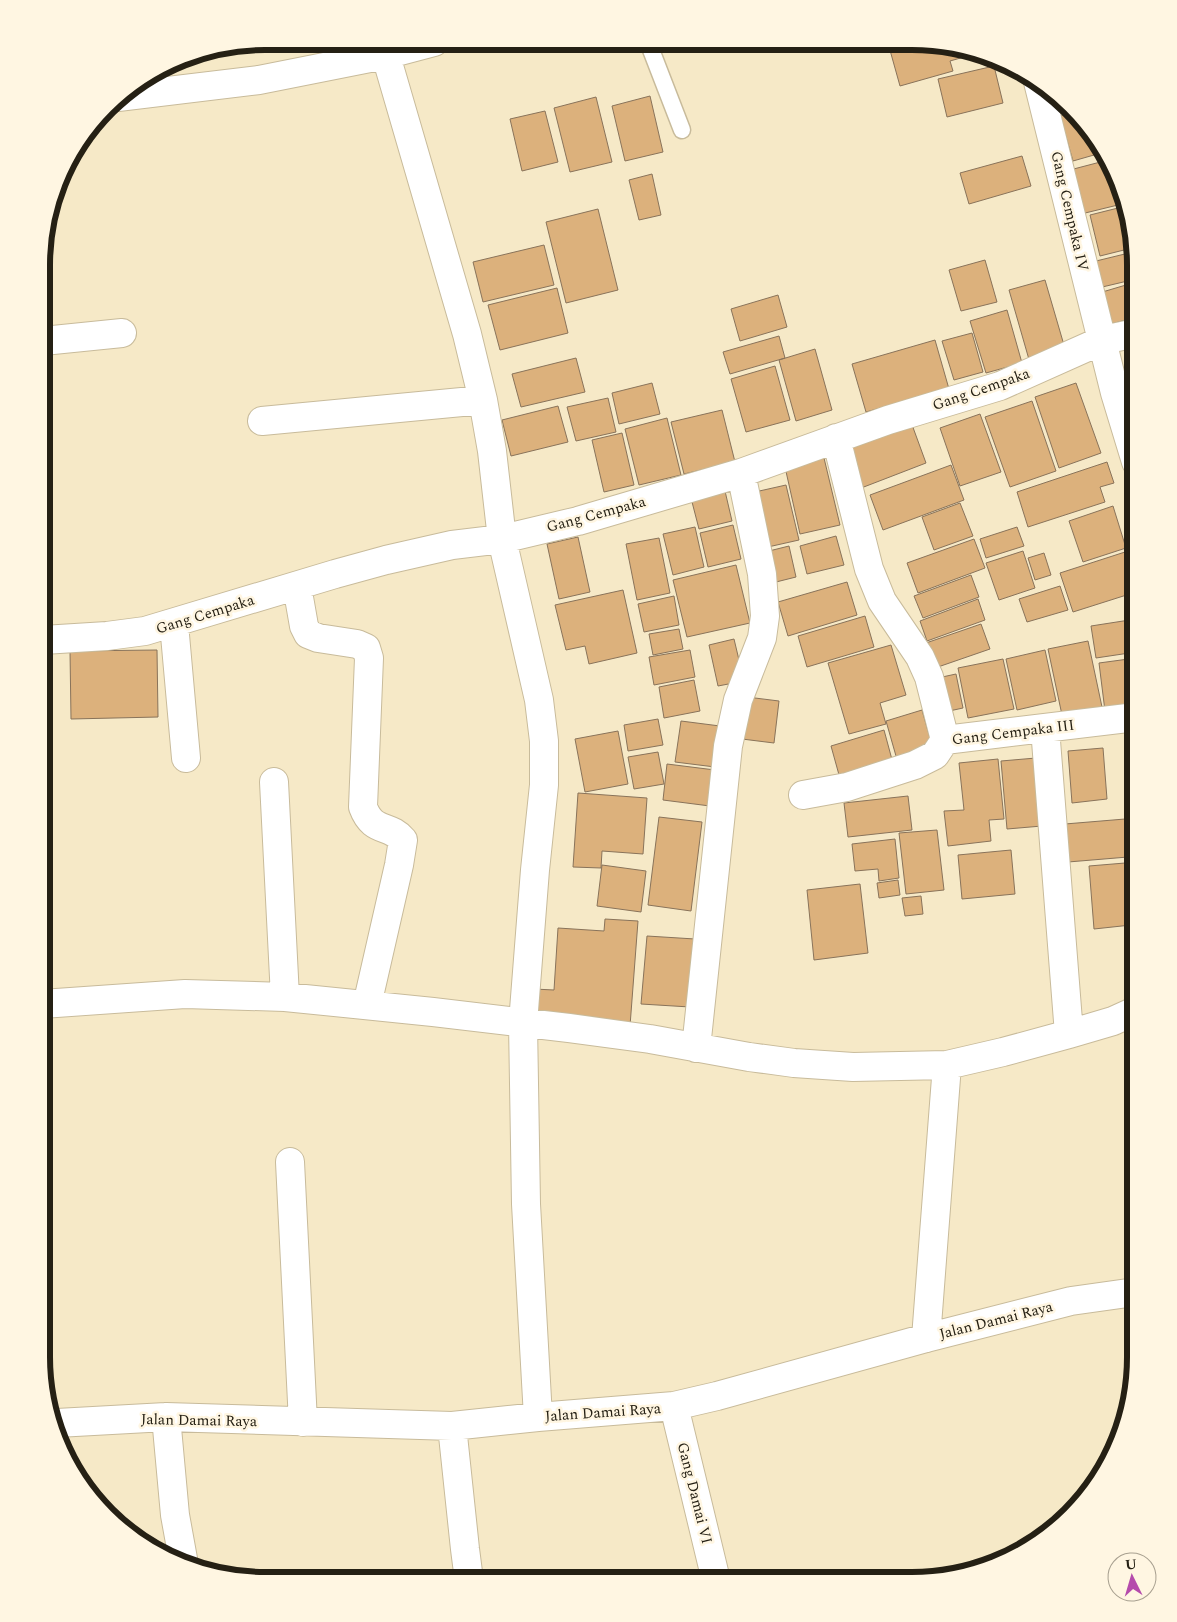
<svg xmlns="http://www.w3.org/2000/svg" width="1177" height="1622" font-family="Spectral,serif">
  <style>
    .building { fill: #dcb17c; stroke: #89735a }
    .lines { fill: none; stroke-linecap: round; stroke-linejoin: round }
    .service-casing { stroke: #c8bb9b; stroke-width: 19 }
    .minor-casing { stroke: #c8bb9b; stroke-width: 30 }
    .service { stroke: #fff; stroke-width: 16 }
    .minor { stroke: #fff; stroke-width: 28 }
    .labels { text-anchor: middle; stroke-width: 5; stroke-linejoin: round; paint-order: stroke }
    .street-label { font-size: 15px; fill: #252014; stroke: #fff6e2 }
    .rim { fill: none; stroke: #252014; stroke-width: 6 }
  </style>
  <rect width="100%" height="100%" fill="#f6e9c7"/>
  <path class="building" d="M 662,42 L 686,42 L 666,51 Z
    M 888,43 L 941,43 L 978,53 L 950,61 L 953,71 L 900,86 Z
    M 994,66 L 1003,103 L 947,117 L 938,79 Z
    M 650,96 L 663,152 L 625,161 L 612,106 Z
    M 596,97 L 612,162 L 570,172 L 554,108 Z
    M 545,111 L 558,162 L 522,171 L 510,119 Z
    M 1069,113 L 1101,153 L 1073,161 L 1060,116 Z
    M 1022,156 L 1031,186 L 969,204 L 960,173 Z
    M 1108,160 L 1113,167 L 1122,204 L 1077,215 L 1066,171 Z
    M 652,174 L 661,215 L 639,220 L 629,180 Z
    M 1122,207 L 1132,248 L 1100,256 L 1090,215 Z
    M 598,209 L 618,290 L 566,303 L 546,222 Z
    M 544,245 L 554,285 L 483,302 L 473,262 Z
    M 1133,252 L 1136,265 L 1136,279 L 1098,288 L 1092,262 Z
    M 985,260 L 997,302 L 961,311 L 949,270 Z
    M 1045,280 L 1066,352 L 1030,363 L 1009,290 Z
    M 1136,282 L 1136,317 L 1108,325 L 1099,293 Z
    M 557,288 L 568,333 L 500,350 L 488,305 Z
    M 778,295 L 787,327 L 740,341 L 731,309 Z
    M 1007,310 L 1022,363 L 986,373 L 970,321 Z
    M 972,333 L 983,372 L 954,380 L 942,341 Z
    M 779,336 L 785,358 L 730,374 L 723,352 Z
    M 935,340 L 949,389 L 866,412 L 852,364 Z
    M 815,349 L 832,410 L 796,421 L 779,360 Z
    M 576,358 L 585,392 L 521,407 L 512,374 Z
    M 775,366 L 790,420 L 746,432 L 731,379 Z
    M 652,383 L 660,414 L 619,424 L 612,393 Z
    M 1076,383 L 1101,453 L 1059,468 L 1035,397 Z
    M 1136,396 L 1136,421 L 1128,399 Z
    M 608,398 L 616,432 L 576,441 L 567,407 Z
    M 1032,401 L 1056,471 L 1010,487 L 985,417 Z
    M 558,406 L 568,442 L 511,456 L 502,420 Z
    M 722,410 L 735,462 L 684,474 L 671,422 Z
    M 980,414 L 1001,472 L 960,486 L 940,428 Z
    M 667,418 L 681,475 L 639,485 L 625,429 Z
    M 911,422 L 926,463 L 856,490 L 840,448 Z
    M 622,433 L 634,485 L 604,492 L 592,440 Z
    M 824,458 L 840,525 L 800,534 L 785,467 Z
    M 1107,462 L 1114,483 L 1100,487 L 1105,502 L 1028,527 L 1017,492 Z
    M 951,465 L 964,500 L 883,530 L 870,495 Z
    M 786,485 L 799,540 L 759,549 L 746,494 Z
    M 725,491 L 732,521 L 699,529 L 691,498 Z
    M 960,503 L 973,536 L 934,550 L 922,517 Z
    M 1113,506 L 1126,548 L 1083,562 L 1069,521 Z
    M 733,525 L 741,559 L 708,567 L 700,533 Z
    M 695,527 L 704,567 L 673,575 L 663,534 Z
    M 1017,527 L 1024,546 L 986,558 L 980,539 Z
    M 836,536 L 844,565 L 807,574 L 800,546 Z
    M 578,537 L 590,592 L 559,599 L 547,544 Z
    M 659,538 L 670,593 L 637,600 L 626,544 Z
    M 974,539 L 985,568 L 918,593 L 907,563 Z
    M 789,546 L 796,577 L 768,584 L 761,553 Z
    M 1023,551 L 1035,588 L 999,600 L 986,563 Z
    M 1125,552 L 1136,584 L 1136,592 L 1073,612 L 1060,573 Z
    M 1044,553 L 1051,575 L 1035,580 L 1028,558 Z
    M 736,565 L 750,623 L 687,637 L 673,580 Z
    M 971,575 L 979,597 L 923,618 L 914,596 Z
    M 847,582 L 857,615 L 788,636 L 778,602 Z
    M 1060,586 L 1068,610 L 1027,622 L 1019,599 Z
    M 623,590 L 637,653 L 589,664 L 585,646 L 566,650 L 555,605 Z
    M 674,596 L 679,625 L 644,632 L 638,604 Z
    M 978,599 L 985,620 L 927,641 L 920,621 Z
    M 865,616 L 874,647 L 807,667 L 798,636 Z
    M 1136,619 L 1136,652 L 1096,658 L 1091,626 Z
    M 981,624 L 990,649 L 935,668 L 926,643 Z
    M 679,629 L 683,649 L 653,655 L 649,634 Z
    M 734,639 L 744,681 L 718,686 L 709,645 Z
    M 1088,641 L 1102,707 L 1062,715 L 1048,649 Z
    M 891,645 L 906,695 L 880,703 L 886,724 L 849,734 L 828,663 Z
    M 157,650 L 158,717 L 71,719 L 70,651 Z
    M 690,650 L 695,677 L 654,685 L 649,657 Z
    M 1045,650 L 1056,701 L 1017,710 L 1006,659 Z
    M 1136,658 L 1136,706 L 1105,711 L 1099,663 Z
    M 1003,659 L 1014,709 L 968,718 L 958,668 Z
    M 956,674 L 963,708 L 940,713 L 933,679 Z
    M 694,680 L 700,711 L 664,718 L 659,687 Z
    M 747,697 L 779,701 L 774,743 L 742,739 Z
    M 922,710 L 934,752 L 898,763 L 886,721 Z
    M 658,719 L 663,745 L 628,751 L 624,725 Z
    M 681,721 L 720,726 L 715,767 L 675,762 Z
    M 884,730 L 894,767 L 841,782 L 831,746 Z
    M 618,731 L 628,784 L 585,792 L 575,739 Z
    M 1103,748 L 1107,799 L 1072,803 L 1068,751 Z
    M 658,752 L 664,784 L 634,789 L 628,757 Z
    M 1036,758 L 1042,826 L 1007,829 L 1001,761 Z
    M 998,759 L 1004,819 L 989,820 L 991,841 L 948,846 L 944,811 L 964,810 L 959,763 Z
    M 667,764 L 715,770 L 710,806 L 663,800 Z
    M 578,793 L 647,798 L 643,854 L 602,851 L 601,868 L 573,867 Z
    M 908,796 L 912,830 L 848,837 L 844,803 Z
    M 1135,812 L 1135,842 L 1133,813 Z
    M 659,817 L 702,822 L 691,911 L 648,905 Z
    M 1125,819 L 1128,857 L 1068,862 L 1065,824 Z
    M 937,830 L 944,890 L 906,894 L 899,833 Z
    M 895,839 L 899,878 L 879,881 L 878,869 L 855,871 L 852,844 Z
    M 1011,850 L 1015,894 L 962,899 L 958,855 Z
    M 1135,858 L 1135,927 L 1129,859 Z
    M 1125,863 L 1131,925 L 1094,929 L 1089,866 Z
    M 602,865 L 646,871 L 641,912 L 597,906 Z
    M 898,880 L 900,895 L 879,898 L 877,883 Z
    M 860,884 L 868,953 L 814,960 L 807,890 Z
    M 921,896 L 923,914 L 905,916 L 902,898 Z
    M 605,919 L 638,921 L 630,1026 L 531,1020 L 534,989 L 554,990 L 558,928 L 604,931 Z
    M 647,936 L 695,939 L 690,1007 L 641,1004 Z"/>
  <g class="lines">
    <defs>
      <path id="service" d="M 648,42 L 682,130"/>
      <path id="minor" d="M 382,42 L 467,334 L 483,400 L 492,451 L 502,539 L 539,700 L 544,741 L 544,785 L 535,870 L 523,1023 L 526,1204 L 538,1417
        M 1038,82 L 1115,393 L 1136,462
        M 118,97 L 259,80 L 385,55 L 434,42
        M 43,341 L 122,333
        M 262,421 L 483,400
        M 836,438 L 869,569 L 882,601 L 920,657 L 929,677 L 945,740
        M 297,586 L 304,626 L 308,634 L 318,638 L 357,644 L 366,648 L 369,658 L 363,807 C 373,834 389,823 403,840 L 399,865 L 367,1005
        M 174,624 L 186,758
        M 43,640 L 107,636 L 145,631 L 335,574 L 386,560 L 452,545 L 502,539 L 578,521 L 741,473 L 888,420 L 1000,386 L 1103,340 L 1136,333
        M 1045,728 L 1069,1034
        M 945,740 L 1136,717
        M 274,782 L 285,997
        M 803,795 L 847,787 L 915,765 L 935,755 L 945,740
        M 42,1004 L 185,994 L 285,997 L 433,1012 L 569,1028 L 650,1039 L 749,1057 L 794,1063 L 853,1067 L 947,1065 L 1003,1052 L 1069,1034 L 1113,1021 L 1135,1011
        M 696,1048 L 728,746 L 738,700 L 762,638 L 765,616 L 762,574 L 741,473
        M 290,1162 L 303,1422
        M 926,1338 L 947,1065
        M 674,1406 L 716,1580
        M 166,1417 L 175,1515 L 183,1559
        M 57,1423 L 166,1417 L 452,1426 L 538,1417 L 674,1406 L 717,1396 L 926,1338 L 1071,1301 L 1135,1292
        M 452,1426 L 465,1549 L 469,1580"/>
    </defs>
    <use href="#service" class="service-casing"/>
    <use href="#minor" class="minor-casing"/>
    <use href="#service" class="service"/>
    <use href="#minor" class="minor"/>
  </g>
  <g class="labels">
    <g class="street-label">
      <text transform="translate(1070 211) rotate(77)" y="5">Gang Cempaka IV</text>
      <text transform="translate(981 389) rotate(-19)" y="5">Gang Cempaka</text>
      <text transform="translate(596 514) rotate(-15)" y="5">Gang Cempaka</text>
      <text transform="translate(205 614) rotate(-17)" y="5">Gang Cempaka</text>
      <text transform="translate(1013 732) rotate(-7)" y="5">Gang Cempaka III</text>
      <text transform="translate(996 1320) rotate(-14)" y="5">Jalan Damai Raya</text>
      <text transform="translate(603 1412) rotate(-4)" y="5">Jalan Damai Raya</text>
      <text transform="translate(199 1420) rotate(1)" y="5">Jalan Damai Raya</text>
      <text transform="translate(695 1493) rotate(76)" y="5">Gang Damai VI</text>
    </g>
  </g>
  <path d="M0 0H1177V1622H0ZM265 50H912A215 215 0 0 1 1127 265V1357A215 215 0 0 1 912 1572H265A215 215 0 0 1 50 1357V265A215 215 0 0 1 265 50Z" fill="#fff6e2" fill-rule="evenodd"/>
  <path class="rim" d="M265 50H912A215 215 0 0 1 1127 265V1357A215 215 0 0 1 912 1572H265A215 215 0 0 1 50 1357V265A215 215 0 0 1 265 50Z"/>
  <g transform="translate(1132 1577) rotate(355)"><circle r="24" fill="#fff6e2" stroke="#a8a090"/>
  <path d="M0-4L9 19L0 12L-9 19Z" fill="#b54bac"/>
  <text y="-8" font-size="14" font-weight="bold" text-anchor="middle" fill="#252014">U</text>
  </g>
</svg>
